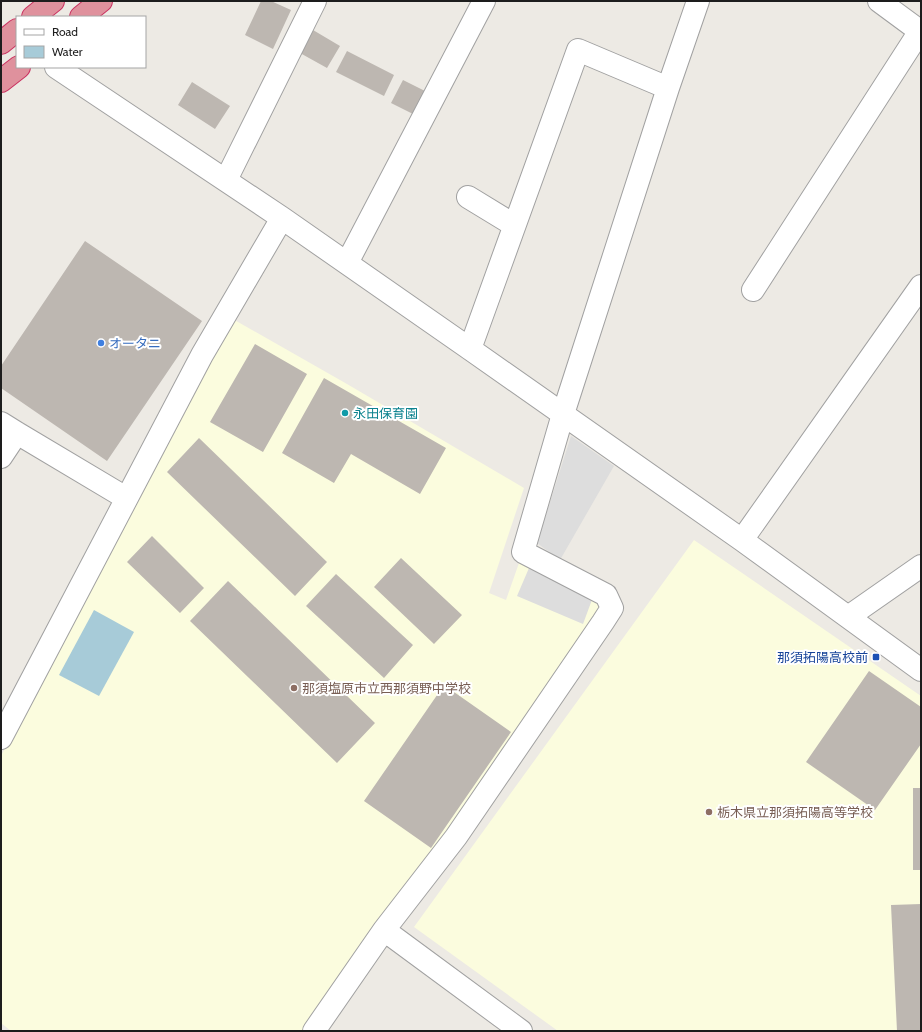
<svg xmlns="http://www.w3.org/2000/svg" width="922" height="1032" font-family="Cabin,'Noto Sans JP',sans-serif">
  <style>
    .education { fill: #fbfcde }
    .parking { fill: #ddd }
    .water { fill: #a7cbd8 }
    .building { fill: #bdb7b1 }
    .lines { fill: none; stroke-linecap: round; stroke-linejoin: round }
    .minor-casing { stroke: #a1a1a1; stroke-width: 24 }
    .highway-casing { stroke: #ca3261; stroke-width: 24 }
    .minor { stroke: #fff; stroke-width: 22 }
    .highway { stroke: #df919d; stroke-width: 22 }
    .shop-dot { fill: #3f7fe0; stroke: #fff; stroke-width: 1.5 }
    .culture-dot { fill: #0f9aa8; stroke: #fff; stroke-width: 1.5 }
    .transit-dot { fill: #1a4fb4; stroke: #fff; stroke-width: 1.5 }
    .education-dot { fill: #8d6e63; stroke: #fff; stroke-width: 1.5 }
    .labels { text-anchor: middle; stroke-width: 4; stroke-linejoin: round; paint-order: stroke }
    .shop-label { font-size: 13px; fill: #366cbe; stroke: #fff; text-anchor: start }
    .culture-label { font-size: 13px; fill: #0d838f; stroke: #fff; text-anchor: start }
    .transit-label { font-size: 13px; fill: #164399; stroke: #fff; text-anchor: end }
    .education-label { font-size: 13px; fill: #785e54; stroke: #fff; text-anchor: start }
  </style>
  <rect width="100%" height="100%" fill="#edeae4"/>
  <path class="education" d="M 231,318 L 347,384 L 524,488 L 489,593 L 506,600 L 519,563 L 602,601 L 599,621 L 308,1031 L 11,1031 L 1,1023 L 1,756 Z
    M 694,540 L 921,696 L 921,1031 L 558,1031 L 414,927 Z"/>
  <path class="parking" d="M 571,436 L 614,466 L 560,560 L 537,543 Z
    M 529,568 L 593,597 L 583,624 L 517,596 Z"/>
  <path class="water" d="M 94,610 L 134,632 L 99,696 L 59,675 Z"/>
  <path class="building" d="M 261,1 L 271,1 L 291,10 L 273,49 L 245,35 Z
    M 313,30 L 340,46 L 327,68 L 300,53 Z
    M 347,51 L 394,75 L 384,96 L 336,72 Z
    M 403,80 L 427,92 L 415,115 L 391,103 Z
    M 192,82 L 230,106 L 215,129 L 178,105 Z
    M 85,241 L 202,321 L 107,461 L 1,388 L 1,366 Z
    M 255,344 L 307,374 L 263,452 L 210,422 Z
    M 324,378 L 446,448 L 420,494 L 351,454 L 334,483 L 282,453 Z
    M 199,438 L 327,562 L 295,596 L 167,472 Z
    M 152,536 L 204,588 L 180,613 L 127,562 Z
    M 401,558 L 462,615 L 434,644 L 374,587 Z
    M 336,574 L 413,645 L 384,678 L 306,606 Z
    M 228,581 L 375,723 L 337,763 L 190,621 Z
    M 869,671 L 921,707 L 921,744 L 875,810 L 806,762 Z
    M 444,685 L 511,732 L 431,848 L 364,801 Z
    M 913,788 L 921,788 L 921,870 L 913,870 Z
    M 921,904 L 921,1031 L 897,1031 L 891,905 Z"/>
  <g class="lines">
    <defs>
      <path id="minor" d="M 879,1 L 921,32
        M 56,67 L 282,218 L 470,349 L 742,540 L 921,670
        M 226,180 L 315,1
        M 468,197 L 514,225
        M 347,263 L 484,1
        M 753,290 L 920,31
        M 470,349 L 578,50 L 668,88
        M 1,423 L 17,433 L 126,498
        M 1,457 L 17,433
        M 742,540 L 921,286
        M 848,617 L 921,566
        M 1,738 L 202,355 L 282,218
        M 384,930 L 521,1031
        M 314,1031 L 384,930 L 456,837 L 603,622 L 612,608 L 606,595 L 523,552 L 563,414 L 668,88 L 698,1"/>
      <path id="highway" d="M 33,17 L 53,1
        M 81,17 L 101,1
        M 1,43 L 17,30
        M 1,81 L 19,67"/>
    </defs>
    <use href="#minor" class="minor-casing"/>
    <use href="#highway" class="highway-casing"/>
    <use href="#minor" class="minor"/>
    <use href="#highway" class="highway"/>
  </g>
  <circle class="shop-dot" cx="101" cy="343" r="4"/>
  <circle class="culture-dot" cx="345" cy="413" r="4"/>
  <rect class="transit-dot" x="872" y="653" width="8" height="8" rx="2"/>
  <g class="education-dot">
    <circle cx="294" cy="688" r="4"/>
    <circle cx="709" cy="812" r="4"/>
  </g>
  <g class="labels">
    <g class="shop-label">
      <text x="109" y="348">オータニ</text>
    </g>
    <g class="culture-label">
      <text x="353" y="418">永田保育園</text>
    </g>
    <g class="transit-label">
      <text x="868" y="662">那須拓陽高校前</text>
    </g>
    <g class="education-label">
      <text x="302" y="693">那須塩原市立西那須野中学校</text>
      <text x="717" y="817">栃木県立那須拓陽高等学校</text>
    </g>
  </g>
  <rect width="922" height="1032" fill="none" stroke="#1d1d1d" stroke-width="4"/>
  <rect x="16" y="16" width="130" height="52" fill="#ffffff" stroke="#a5a5a5"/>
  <rect x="24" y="29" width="20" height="6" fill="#ffffff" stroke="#a5a5a5"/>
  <text x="52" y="36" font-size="12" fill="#1d1d1d">Road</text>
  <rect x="24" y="46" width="20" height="12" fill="#a7cbd8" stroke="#a5a5a5"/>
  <text x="52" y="56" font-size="12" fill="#1d1d1d">Water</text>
</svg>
